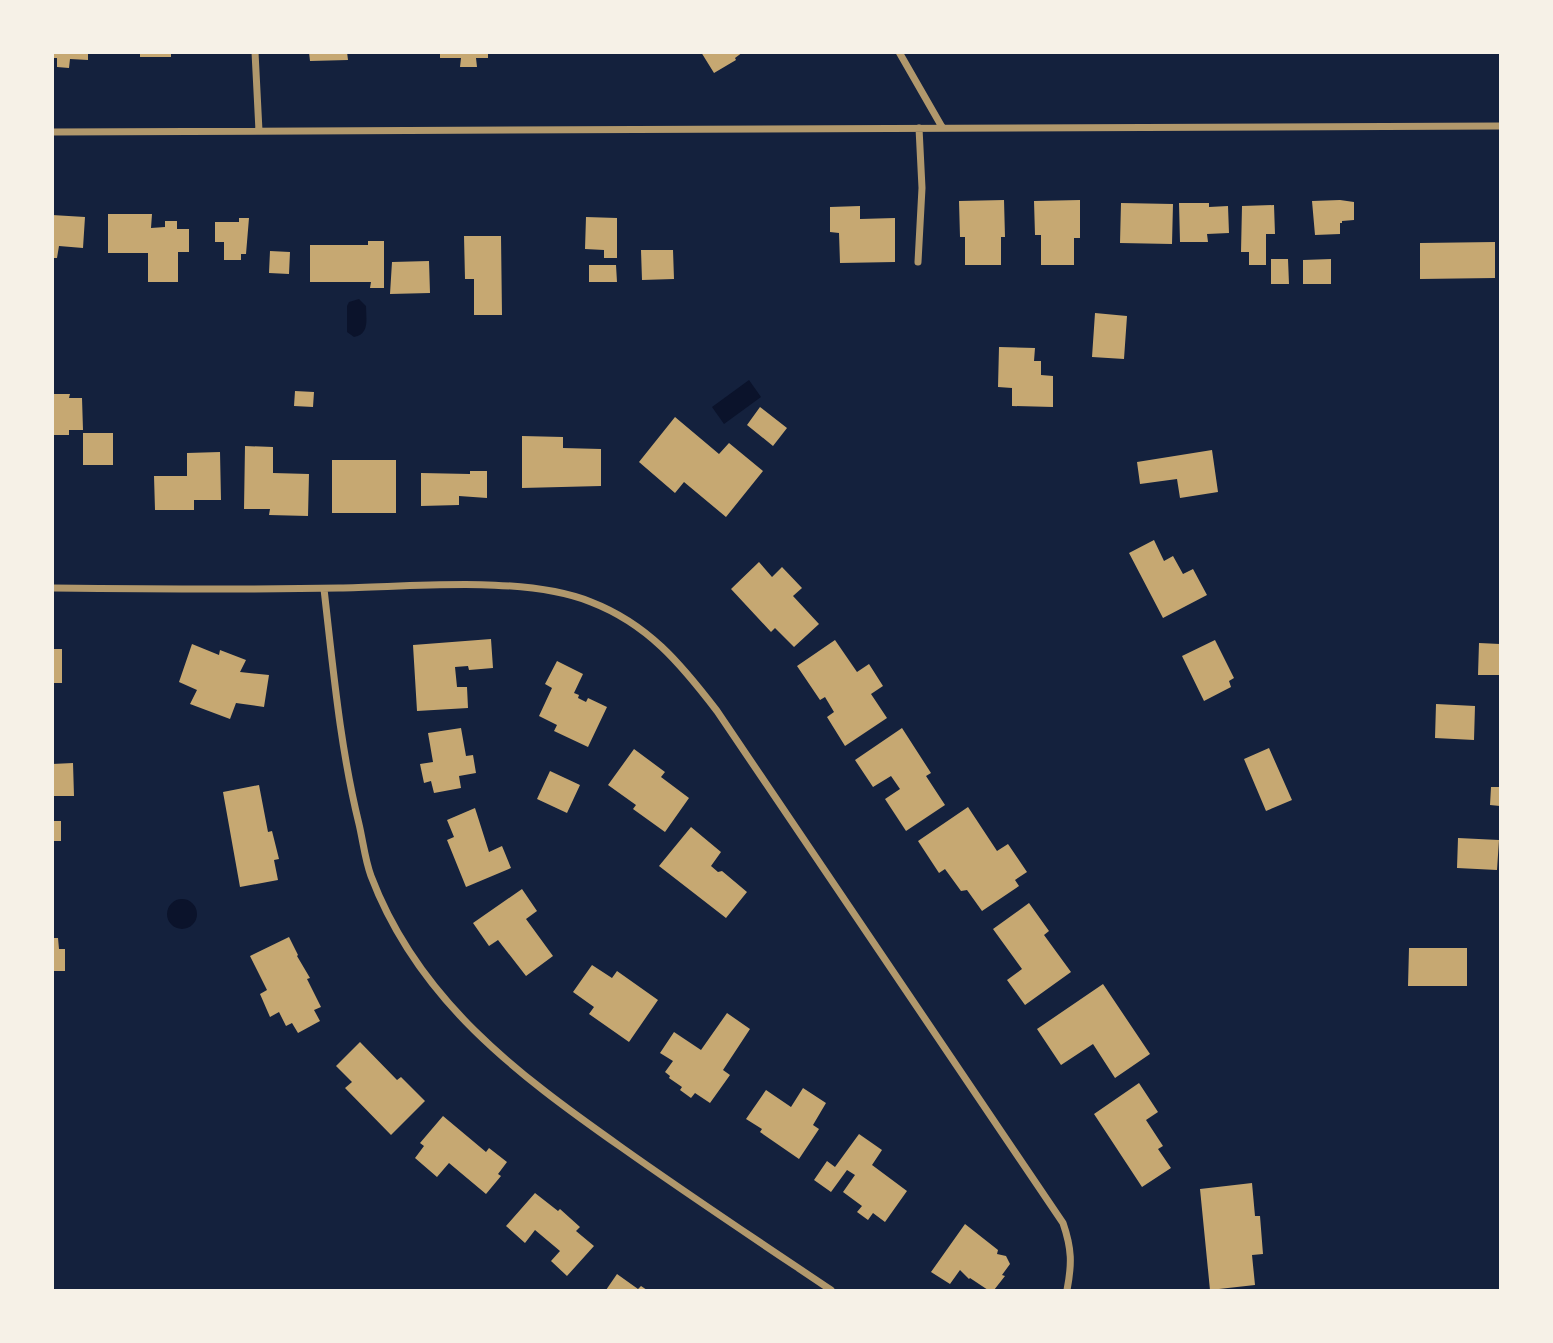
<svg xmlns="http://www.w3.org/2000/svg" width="1553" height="1343" font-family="'Sofia Sans Condensed',sans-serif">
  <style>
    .water { fill: #0b132b }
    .building { fill: #c6a872 }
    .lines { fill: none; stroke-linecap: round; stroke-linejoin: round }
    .minor { stroke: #b1986c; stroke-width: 7 }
  </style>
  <rect width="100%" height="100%" fill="#14213d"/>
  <path class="water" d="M 359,299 L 366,306 C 366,319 370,334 354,337 L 347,332 L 347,306 L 349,302 Z
    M 749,380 L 761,397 L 724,424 L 712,407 Z
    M167 914a15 15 0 1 1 30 0a15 15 0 1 1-30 0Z"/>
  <path class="building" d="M 52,52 L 88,52 L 88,60 L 70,59 L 69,68 L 57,67 L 57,58 L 52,58 Z
    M 140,52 L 171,52 L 171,57 L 140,57 Z
    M 309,52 L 347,52 L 348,60 L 310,61 Z
    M 440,52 L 488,52 L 488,58 L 476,58 L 477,67 L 460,67 L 461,58 L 440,58 Z
    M 701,52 L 743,52 L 735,58 L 736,60 L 714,73 Z
    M 1004,200 L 1005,237 L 1001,237 L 1001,265 L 965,265 L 965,237 L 960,237 L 959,201 Z
    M 1080,200 L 1080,238 L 1074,238 L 1074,265 L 1041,265 L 1041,235 L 1035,235 L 1034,201 Z
    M 1340,200 L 1354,202 L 1354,220 L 1342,221 L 1342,223 L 1340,223 L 1340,234 L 1315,235 L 1312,201 Z
    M 1121,203 L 1173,204 L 1172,244 L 1120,243 Z
    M 1179,203 L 1209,203 L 1209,207 L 1228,206 L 1229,233 L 1207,234 L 1208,242 L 1180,242 Z
    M 1274,205 L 1275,234 L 1266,234 L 1266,265 L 1249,265 L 1249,252 L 1241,252 L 1242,206 Z
    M 860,206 L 860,219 L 895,218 L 895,262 L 840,263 L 839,233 L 830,232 L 830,207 Z
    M 108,214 L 152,214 L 151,228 L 165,227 L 165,221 L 177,221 L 177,229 L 189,229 L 189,252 L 178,252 L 178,282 L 148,282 L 148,253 L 108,253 Z
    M 52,215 L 85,217 L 83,248 L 59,246 L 57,258 L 52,258 Z
    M 586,217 L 617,218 L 617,258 L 604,258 L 604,250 L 585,249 Z
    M 239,218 L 249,218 L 246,254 L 241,254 L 241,260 L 224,260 L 224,242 L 215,242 L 215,222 L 239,222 Z
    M 464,236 L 501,236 L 502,315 L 474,315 L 474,279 L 465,279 Z
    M 368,241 L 384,241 L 384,288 L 370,288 L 371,282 L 310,282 L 310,245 L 368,245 Z
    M 1495,242 L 1495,278 L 1420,279 L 1420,243 Z
    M 641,250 L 673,250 L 674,279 L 642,280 Z
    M 270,251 L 290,252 L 289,274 L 269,273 Z
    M 1271,259 L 1288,259 L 1289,284 L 1271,284 Z
    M 1331,259 L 1331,284 L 1303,284 L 1303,260 Z
    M 429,261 L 430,293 L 390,294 L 392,262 Z
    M 589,265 L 616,265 L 617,282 L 589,282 Z
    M 1095,313 L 1127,316 L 1124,359 L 1092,357 Z
    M 999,347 L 1035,348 L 1034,361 L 1041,361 L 1041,375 L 1053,376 L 1053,407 L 1012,406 L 1012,388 L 998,387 Z
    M 295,391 L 314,392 L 313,407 L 294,406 Z
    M 52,394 L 70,394 L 69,398 L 82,398 L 83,430 L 69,430 L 69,435 L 52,435 Z
    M 760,407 L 787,428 L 773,446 L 747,425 Z
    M 675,417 L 719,454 L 729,443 L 763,471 L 726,517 L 684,482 L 675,493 L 639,462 Z
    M 83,433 L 113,433 L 113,465 L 83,465 Z
    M 522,436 L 563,437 L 563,448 L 601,449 L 601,486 L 522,488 Z
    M 245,446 L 273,447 L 273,473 L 309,474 L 308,516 L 269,515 L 270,509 L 244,509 Z
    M 1212,450 L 1218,492 L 1180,498 L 1177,479 L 1140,484 L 1137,462 Z
    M 220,452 L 221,500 L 194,500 L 194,510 L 155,510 L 154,476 L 187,476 L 187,453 Z
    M 332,460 L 396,460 L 396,513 L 332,513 Z
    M 470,471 L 487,471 L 487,498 L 459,496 L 459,505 L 421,506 L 421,473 L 470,474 Z
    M 1154,540 L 1164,561 L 1173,556 L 1183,574 L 1193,569 L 1207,595 L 1163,618 L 1129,553 Z
    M 759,562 L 772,577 L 782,567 L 802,588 L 793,596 L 819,624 L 794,647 L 775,628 L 771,632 L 731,589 Z
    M 491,639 L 493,668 L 469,670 L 468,666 L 455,667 L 457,687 L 467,687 L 468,708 L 417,711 L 413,645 Z
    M 835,640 L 857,672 L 869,664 L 883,686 L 871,694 L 887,718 L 845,746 L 827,717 L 834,712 L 825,697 L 820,700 L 797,666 Z
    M 1215,640 L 1234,678 L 1229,681 L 1231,687 L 1204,701 L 1182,656 Z
    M 1479,643 L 1500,644 L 1500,675 L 1478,675 Z
    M 192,644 L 219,655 L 220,650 L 246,660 L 240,672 L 269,675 L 264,707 L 236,703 L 230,719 L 190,704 L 197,690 L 179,682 Z
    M 52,649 L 62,649 L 62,683 L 52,683 Z
    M 557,661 L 583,674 L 574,693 L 579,695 L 578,698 L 586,702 L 588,698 L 607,707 L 588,747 L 554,731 L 557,725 L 539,716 L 552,688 L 545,684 Z
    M 1436,704 L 1475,706 L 1474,740 L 1435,738 Z
    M 461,728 L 466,756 L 473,755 L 476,773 L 459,776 L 461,788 L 434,793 L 431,781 L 424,783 L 420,764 L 433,762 L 428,733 Z
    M 902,728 L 931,773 L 926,776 L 945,805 L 906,831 L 885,799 L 900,789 L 891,776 L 873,787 L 855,760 Z
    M 1269,748 L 1292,800 L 1266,811 L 1244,759 Z
    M 634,749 L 665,772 L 661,777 L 689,798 L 665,832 L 633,809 L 636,805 L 608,785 Z
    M 73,763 L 74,796 L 52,796 L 52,764 Z
    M 550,771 L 580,785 L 567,813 L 537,799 Z
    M 259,785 L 268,832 L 272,831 L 279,859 L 274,860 L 278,880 L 240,887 L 223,792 Z
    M 1491,787 L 1500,787 L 1500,806 L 1490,805 Z
    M 968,807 L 997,851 L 1008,844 L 1027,872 L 1015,880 L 1019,886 L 982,911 L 967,890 L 961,891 L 945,869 L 939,873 L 918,841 Z
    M 475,808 L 489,852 L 502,846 L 511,868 L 466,887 L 447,840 L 454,837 L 447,820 Z
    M 52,821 L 61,821 L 61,841 L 52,841 Z
    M 691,827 L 721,852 L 711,866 L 718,872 L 722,871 L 747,892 L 726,918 L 659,866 Z
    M 1458,838 L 1499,840 L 1497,870 L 1457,868 Z
    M 522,889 L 537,911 L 526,919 L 553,956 L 526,976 L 498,940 L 489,946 L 473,923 Z
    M 1029,903 L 1049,931 L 1044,935 L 1071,972 L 1025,1005 L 1007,980 L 1022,969 L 993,929 Z
    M 289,937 L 298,955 L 297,956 L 310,978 L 307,979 L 321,1007 L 314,1010 L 320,1021 L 298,1033 L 292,1023 L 286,1026 L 279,1012 L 270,1017 L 260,994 L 267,990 L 250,956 Z
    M 52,938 L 58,938 L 59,949 L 65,949 L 65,971 L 52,971 Z
    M 1409,948 L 1467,948 L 1467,986 L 1408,986 Z
    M 592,965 L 612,978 L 617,971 L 658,1000 L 629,1042 L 589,1014 L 594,1007 L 573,992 Z
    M 1103,984 L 1150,1054 L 1115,1078 L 1093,1044 L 1061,1065 L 1037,1029 Z
    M 727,1013 L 750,1029 L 723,1070 L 730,1075 L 710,1103 L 695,1093 L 691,1098 L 680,1090 L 682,1087 L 669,1078 L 670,1076 L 665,1072 L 673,1061 L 660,1053 L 674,1032 L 701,1050 Z
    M 360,1042 L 397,1080 L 401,1077 L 425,1101 L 391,1135 L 345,1088 L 352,1082 L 336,1066 Z
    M 1139,1083 L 1158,1112 L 1146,1120 L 1163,1146 L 1158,1149 L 1171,1168 L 1142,1187 L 1094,1114 Z
    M 803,1088 L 826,1103 L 813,1125 L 819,1129 L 799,1159 L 760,1132 L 762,1129 L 746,1119 L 766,1090 L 791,1107 Z
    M 443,1116 L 486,1152 L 489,1148 L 507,1162 L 498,1174 L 501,1176 L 486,1194 L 449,1163 L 437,1177 L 415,1158 L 424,1146 L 420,1143 Z
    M 859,1134 L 882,1150 L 872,1165 L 907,1191 L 885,1222 L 873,1213 L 868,1220 L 857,1212 L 862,1206 L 843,1192 L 855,1175 L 847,1170 L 831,1192 L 814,1180 L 827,1161 L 835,1167 Z
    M 1252,1183 L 1255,1216 L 1260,1216 L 1263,1254 L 1252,1255 L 1255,1285 L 1210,1290 L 1200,1189 Z
    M 535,1193 L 558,1211 L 560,1209 L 580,1227 L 576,1231 L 594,1246 L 567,1276 L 551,1261 L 560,1251 L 535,1230 L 525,1243 L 506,1226 Z
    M 965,1224 L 998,1250 L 997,1254 L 1006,1256 L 1010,1264 L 1002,1275 L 1005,1276 L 994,1290 L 988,1290 L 970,1278 L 969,1279 L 960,1270 L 950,1284 L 931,1272 Z
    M 617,1274 L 638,1289 L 641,1286 L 647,1290 L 606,1290 Z"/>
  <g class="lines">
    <path class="minor" d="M 255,52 L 259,131
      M 899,52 L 942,127
      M 52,132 L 1500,126
      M 918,262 L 922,188 L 919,128
      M 52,588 C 148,589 243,590 339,588 C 412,587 524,575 591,602 C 648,624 681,664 717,711 L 1063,1223 C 1072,1249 1072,1264 1067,1290
      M 324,589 C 333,667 340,747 359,824 C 363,841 365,860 371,876 C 418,1000 516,1073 621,1147 C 690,1196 761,1243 831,1290"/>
  </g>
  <rect width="1553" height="1343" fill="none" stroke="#f6f1e7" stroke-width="108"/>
</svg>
